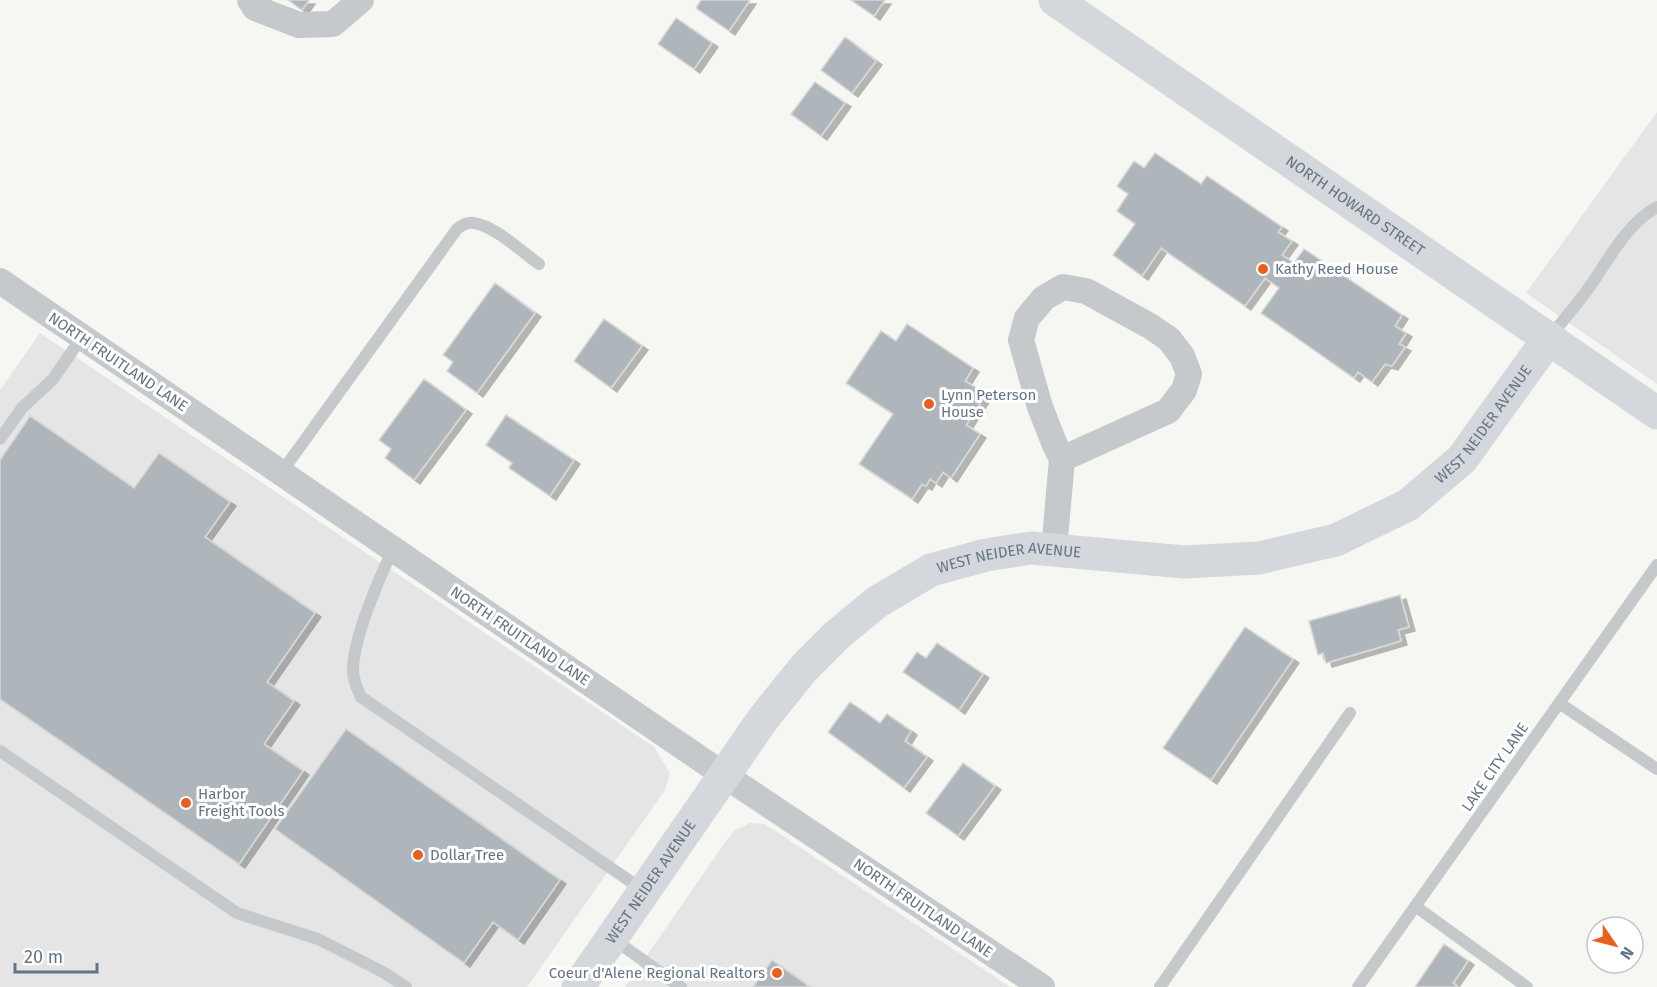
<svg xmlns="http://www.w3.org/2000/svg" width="1657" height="987" font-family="'Fira Sans',sans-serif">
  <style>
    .built { fill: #e4e5e4 }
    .building { fill: #afb6bb; stroke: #d7d8d5; stroke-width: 1.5; filter: url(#shadow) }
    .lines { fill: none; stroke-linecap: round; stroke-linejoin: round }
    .lane { stroke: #c6c9cc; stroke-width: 12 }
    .street { stroke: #c6c9cc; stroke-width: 26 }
    .secondary { stroke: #d4d8dd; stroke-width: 33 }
    .poi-dot { fill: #ea5f1f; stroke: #fff; stroke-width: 2 }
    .labels { text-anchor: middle; stroke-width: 6; stroke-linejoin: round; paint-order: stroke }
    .street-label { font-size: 15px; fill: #647485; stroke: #fff }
    .poi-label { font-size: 15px; fill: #647485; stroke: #fff; text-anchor: start }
  </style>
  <defs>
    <filter id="shadow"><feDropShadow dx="6" dy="4" stdDeviation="0" flood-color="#0004"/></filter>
  </defs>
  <rect width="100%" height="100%" fill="#f6f6f3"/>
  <path class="built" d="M 1657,112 L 1657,384 L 1526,293 Z
    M 40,333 L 654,747 L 670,773 L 665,790 L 527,987 L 0,987 L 0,390 Z
    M 750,823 L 765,824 L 1010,987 L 625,987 L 726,841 L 735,830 Z"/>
  <path class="building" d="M 288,0 L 309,0 L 302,10 Z
    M 701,0 L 750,0 L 729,31 L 696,8 Z
    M 851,0 L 885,0 L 874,16 Z
    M 676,18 L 712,43 L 694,69 L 658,44 Z
    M 845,37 L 876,61 L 852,93 L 821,70 Z
    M 815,82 L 845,103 L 821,136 L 791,114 Z
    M 1155,153 L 1201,184 L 1207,176 L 1282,227 L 1278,232 L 1292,241 L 1282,255 L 1294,263 L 1304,249 L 1402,315 L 1395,326 L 1406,333 L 1399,344 L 1405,347 L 1392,366 L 1385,364 L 1372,382 L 1358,372 L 1354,378 L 1261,313 L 1279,288 L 1265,278 L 1245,306 L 1161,248 L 1142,276 L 1113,255 L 1135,224 L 1117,211 L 1128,194 L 1117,186 L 1134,161 L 1144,168 Z
    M 495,283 L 535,313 L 477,393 L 447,371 L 453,362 L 443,355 Z
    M 604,319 L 642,346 L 611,388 L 574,361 Z
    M 907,324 L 973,368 L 965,381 L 986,394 L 966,425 L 980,434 L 951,478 L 943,472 L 936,483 L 930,479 L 926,486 L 922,484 L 912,499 L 859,464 L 893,414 L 846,383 L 881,331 L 896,341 Z
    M 424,379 L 466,410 L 414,480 L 385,458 L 391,449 L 379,440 Z
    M 506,415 L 574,460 L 550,496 L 509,468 L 512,463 L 486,445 Z
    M 30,416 L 134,488 L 159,453 L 230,502 L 205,537 L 315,613 L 267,682 L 294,701 L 264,744 L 303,771 L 239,864 L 0,699 L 0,460 Z
    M 1400,595 L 1409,627 L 1398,630 L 1401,641 L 1326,663 L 1323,653 L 1318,655 L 1309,621 Z
    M 1245,627 L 1293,659 L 1211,780 L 1163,748 Z
    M 937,643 L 983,674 L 959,710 L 903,672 L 917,652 L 926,658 Z
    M 850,702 L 880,723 L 887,714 L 911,731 L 905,741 L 927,757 L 904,788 L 828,732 Z
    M 346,729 L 560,880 L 518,940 L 493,922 L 464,963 L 275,829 Z
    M 963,763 L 995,786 L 958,836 L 926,813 Z
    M 1444,944 L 1468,961 L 1453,983 L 1458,987 L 1415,987 Z
    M 772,960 L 810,987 L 753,987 Z"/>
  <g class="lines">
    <path class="lane" d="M 1550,337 C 1562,321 1576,306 1588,289 C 1609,260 1625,225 1657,207
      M 0,439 L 22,408 L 53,379 L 82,337
      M 281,473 L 457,229 C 462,225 467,222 474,223 C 495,226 522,252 539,264
      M 393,549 C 379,578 353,639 353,670 C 353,680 357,688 361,697 L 643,890
      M 1559,703 L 1657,769
      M 0,751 L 237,913 L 318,939 L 383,972 L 406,987
      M 1415,906 L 1527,987
      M 613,939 L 681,987
      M 1160,987 L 1350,713
      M 1358,987 L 1657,565"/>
    <path class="street" d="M 250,0 L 255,8 L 299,25 L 333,24 L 361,0
      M 0,281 L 724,775 L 1042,987
      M 1054,550 L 1062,459 L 1055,445 L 1040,407 L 1021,340 L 1027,318 L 1044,298 L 1063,287 L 1086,291 L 1150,326 L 1169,339 L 1182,356 L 1189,374 L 1184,390 L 1168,411 L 1062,459"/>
    <g class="secondary">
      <path id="s1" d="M 1055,0 L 1657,413"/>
      <path id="s2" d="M 578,987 L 763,719 L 804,668 L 837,635 L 877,602 L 931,570 L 986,555 L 1031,548 L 1184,562 L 1259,558 L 1336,540 L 1408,505 L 1462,459 L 1549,338"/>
    </g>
  </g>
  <g class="poi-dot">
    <circle cx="1263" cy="269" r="6"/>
    <circle cx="929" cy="404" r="6"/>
    <circle cx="186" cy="803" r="6"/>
    <circle cx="418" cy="855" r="6"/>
    <circle cx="777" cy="973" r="6"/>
  </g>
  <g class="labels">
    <g class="street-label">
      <text dy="5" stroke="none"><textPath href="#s1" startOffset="364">NORTH HOWARD STREET</textPath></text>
      <text transform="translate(118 362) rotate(34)" y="5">NORTH FRUITLAND LANE</text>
      <text dy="5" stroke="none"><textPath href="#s2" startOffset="1154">WEST NEIDER AVENUE</textPath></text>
      <text dy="5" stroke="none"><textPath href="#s2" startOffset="632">WEST NEIDER AVENUE</textPath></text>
      <text transform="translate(520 636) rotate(34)" y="5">NORTH FRUITLAND LANE</text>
      <text transform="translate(1495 767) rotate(-55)" y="5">LAKE CITY LANE</text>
      <text dy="5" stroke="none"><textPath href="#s2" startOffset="128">WEST NEIDER AVENUE</textPath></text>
      <text transform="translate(923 908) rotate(34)" y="5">NORTH FRUITLAND LANE</text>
    </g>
    <g class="poi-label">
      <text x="1275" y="274">Kathy Reed House</text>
      <text x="941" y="400">Lynn Peterson<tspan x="941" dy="17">House</tspan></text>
      <text x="198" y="799">Harbor<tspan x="198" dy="17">Freight Tools</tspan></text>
      <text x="430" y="860">Dollar Tree</text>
      <text x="765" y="978" text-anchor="end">Coeur d'Alene Regional Realtors</text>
    </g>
  </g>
  <g transform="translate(1615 945) rotate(125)"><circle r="28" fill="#ffffff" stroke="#c1c7ce" stroke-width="1.5"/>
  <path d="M0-4.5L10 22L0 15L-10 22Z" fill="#ea5f1f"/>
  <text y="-9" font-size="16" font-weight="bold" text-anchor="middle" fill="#647485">N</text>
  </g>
  <path d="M15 963v9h82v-9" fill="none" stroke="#647485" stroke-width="3"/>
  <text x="24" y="963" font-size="18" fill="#647485" stroke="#ffffff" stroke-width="4.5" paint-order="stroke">20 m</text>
</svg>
